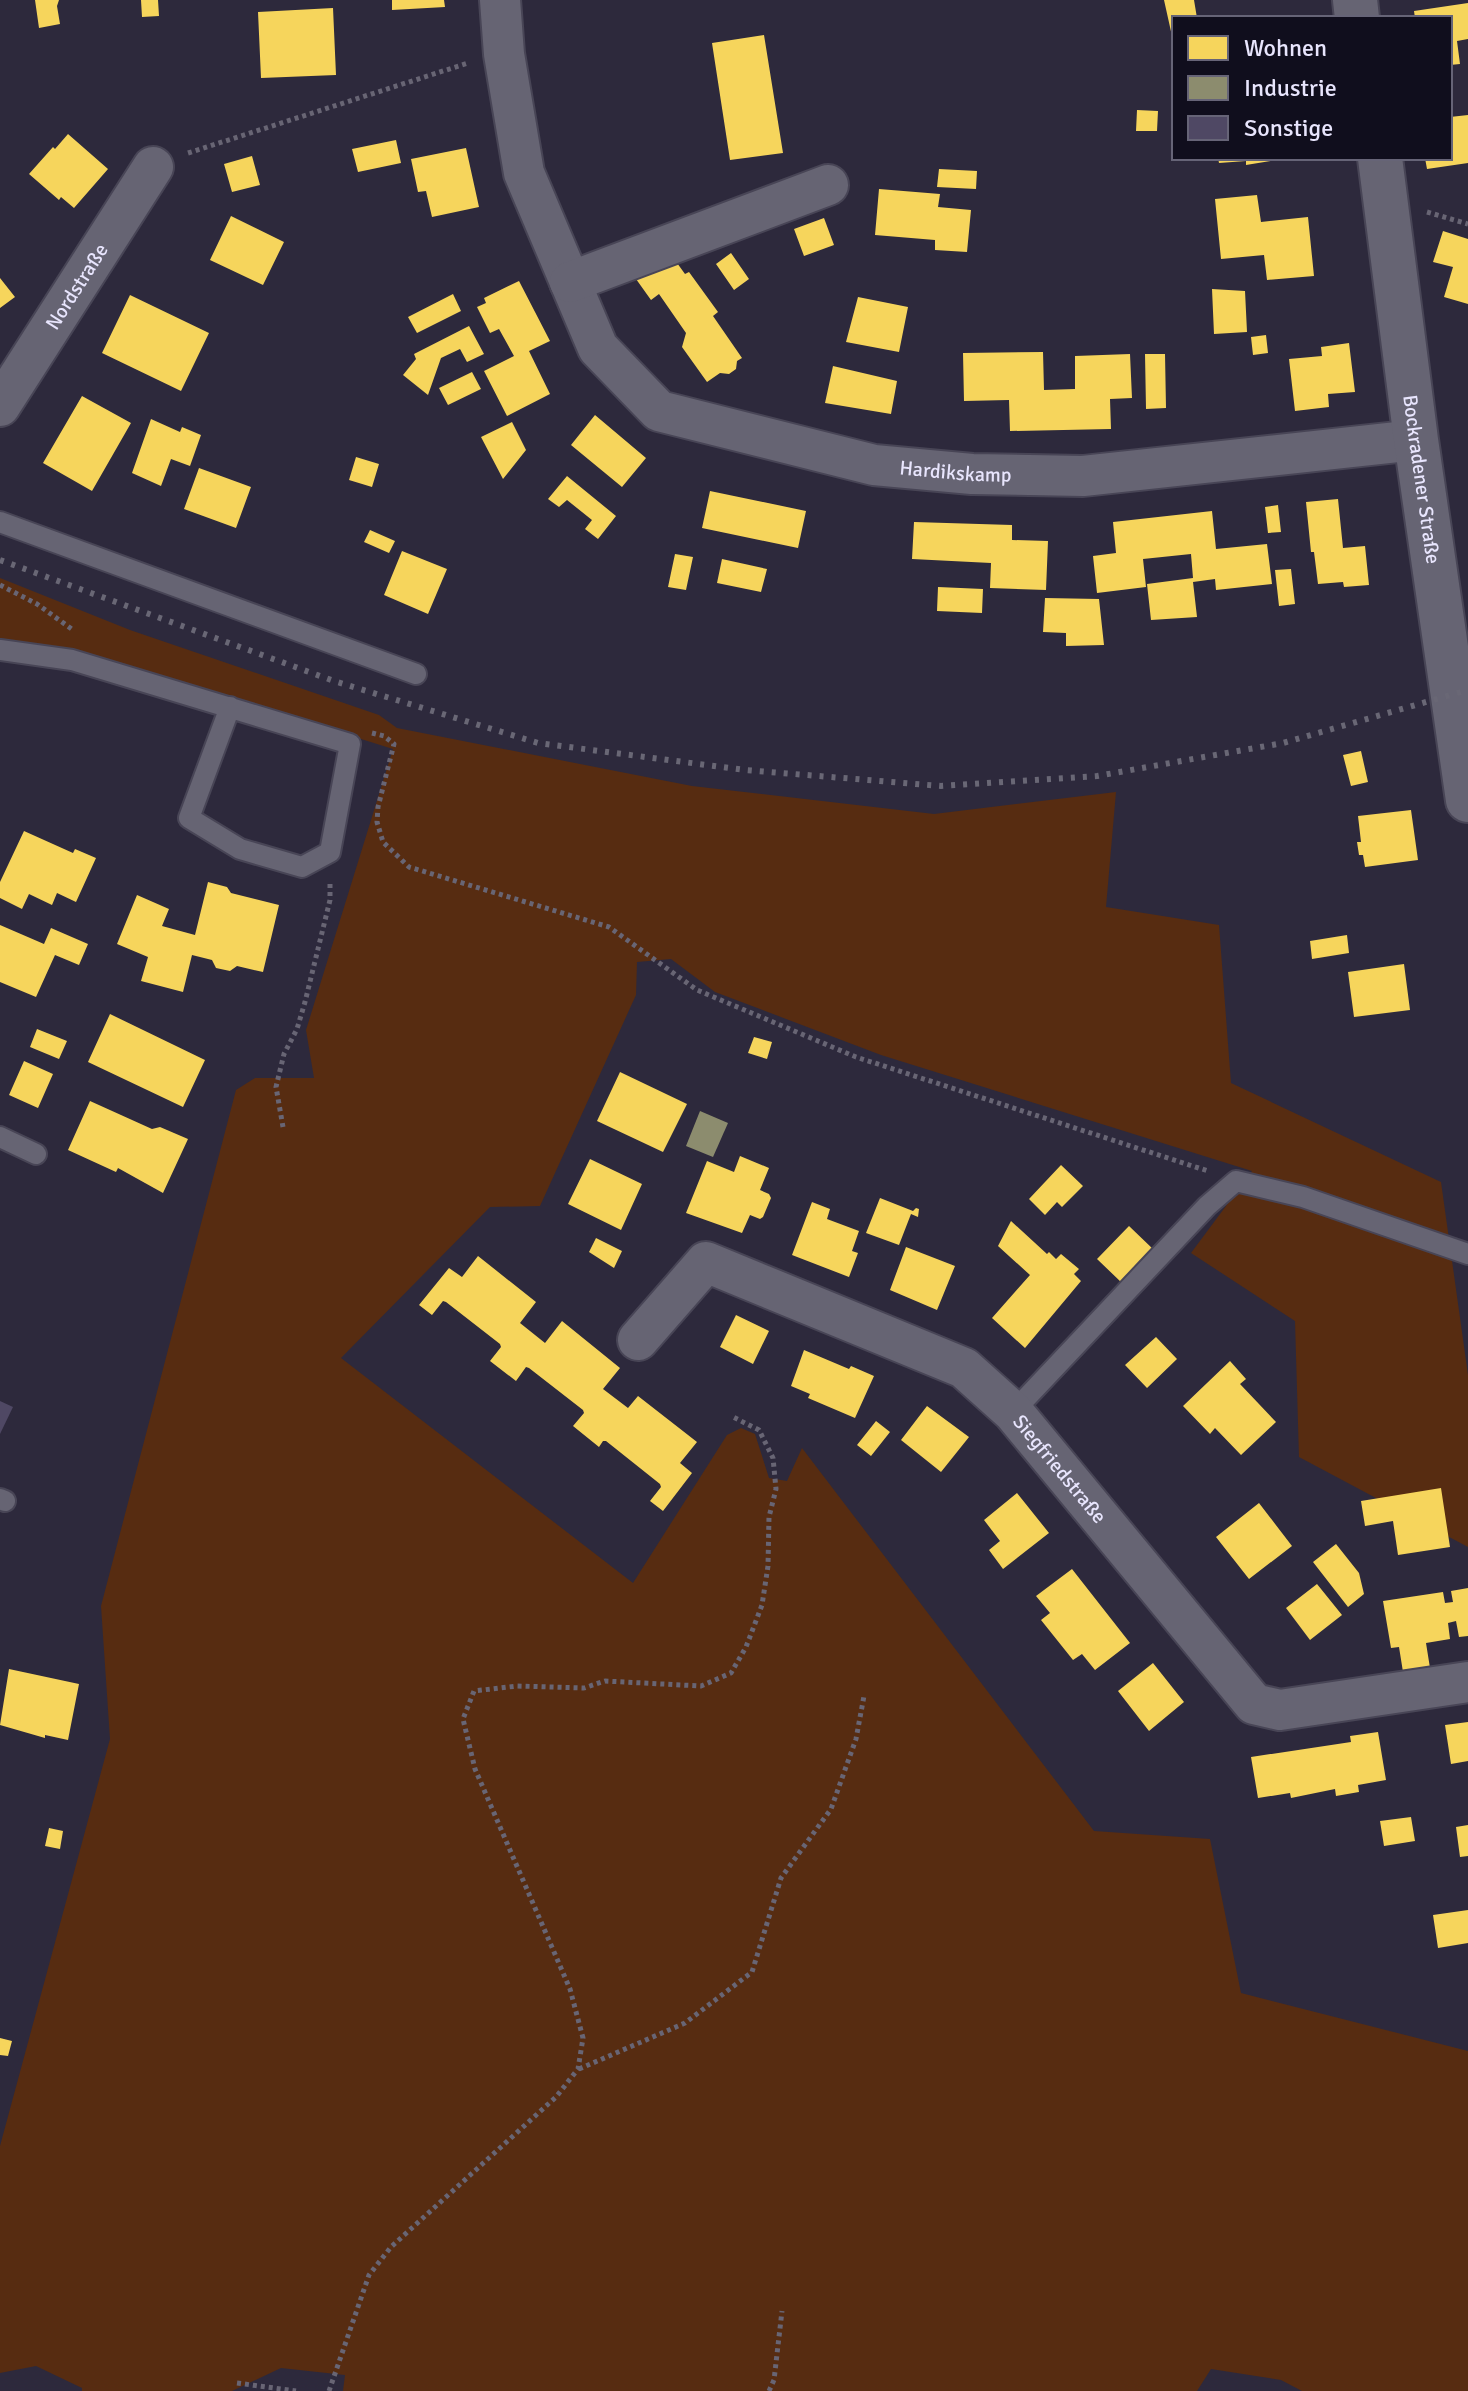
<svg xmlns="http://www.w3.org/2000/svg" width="1468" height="2391" font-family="Signika,sans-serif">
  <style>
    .green { fill: #572c11 }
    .homes { fill: #f6d55c }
    .industry { fill: #8c8c6e }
    .building { fill: #4f4864 }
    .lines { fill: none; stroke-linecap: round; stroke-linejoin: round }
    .service-casing { stroke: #484556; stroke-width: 24 }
    .minor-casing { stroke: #484556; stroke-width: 44 }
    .tertiary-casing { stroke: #484556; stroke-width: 48 }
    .path { stroke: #686574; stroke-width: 5; stroke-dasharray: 4 4; stroke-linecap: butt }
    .service { stroke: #666473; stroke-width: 20 }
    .minor { stroke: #666473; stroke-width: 40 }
    .tertiary { stroke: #666473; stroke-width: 44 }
    .rail { stroke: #696775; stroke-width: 6; stroke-dasharray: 4 8; stroke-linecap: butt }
    .labels { text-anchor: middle; stroke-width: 8; stroke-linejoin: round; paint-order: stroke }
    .street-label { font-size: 20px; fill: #e8e5fd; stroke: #100e1d }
  </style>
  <rect width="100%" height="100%" fill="#2d293c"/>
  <path class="green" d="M 0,578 L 130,630 L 379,715 L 397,728 L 692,786 L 934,814 L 1116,792 L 1106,907 L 1219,925 L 1231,1083 L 1441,1182 L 1468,1375 L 1468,1547 L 1299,1457 L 1295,1321 L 1191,1253 L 1252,1171 L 881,1055 L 715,992 L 671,959 L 637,962 L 636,995 L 540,1206 L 490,1207 L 341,1358 L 633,1583 L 727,1435 L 741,1428 L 755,1434 L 769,1478 L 787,1481 L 802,1448 L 1094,1831 L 1210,1839 L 1241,1993 L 1468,2051 L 1468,2391 L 1302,2391 L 1281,2380 L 1211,2369 L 1197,2391 L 343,2391 L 345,2375 L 281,2368 L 232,2391 L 82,2391 L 82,2388 L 36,2366 L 0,2373 L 0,2146 L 110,1739 L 101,1606 L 236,1090 L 255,1078 L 314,1078 L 306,1030 L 393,749 L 90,654 L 0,638 Z"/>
  <path class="homes" d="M 35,0 L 59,0 L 57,6 L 60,24 L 39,28 Z
    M 141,0 L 158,0 L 159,16 L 142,17 Z
    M 392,0 L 444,0 L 445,7 L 392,10 Z
    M 1164,0 L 1194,0 L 1197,18 L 1174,18 L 1174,45 Z
    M 1468,3 L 1468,39 L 1457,41 L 1460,64 L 1450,65 L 1450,18 L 1415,18 L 1414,11 Z
    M 333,8 L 336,75 L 261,78 L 258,12 Z
    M 764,35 L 783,153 L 730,160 L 712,43 Z
    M 1137,110 L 1158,111 L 1157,131 L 1136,131 Z
    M 1468,115 L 1468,163 L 1427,169 L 1425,158 L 1450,158 L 1450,117 Z
    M 68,134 L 108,169 L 74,208 L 61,197 L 59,200 L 29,174 L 53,147 L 55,149 Z
    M 396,140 L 401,163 L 358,172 L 352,149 Z
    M 466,148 L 479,207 L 432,217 L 426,191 L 418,192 L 411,159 Z
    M 252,156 L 260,185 L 232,192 L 224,164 Z
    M 1218,158 L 1276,158 L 1276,160 L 1246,165 L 1246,161 L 1219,163 Z
    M 939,169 L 977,171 L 976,189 L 937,187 Z
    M 879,189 L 940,194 L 938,207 L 971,210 L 967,252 L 935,250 L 935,240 L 875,235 Z
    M 1257,195 L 1261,222 L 1308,217 L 1314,276 L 1267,280 L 1264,255 L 1221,259 L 1215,199 Z
    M 231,216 L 284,242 L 263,285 L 210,260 Z
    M 824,218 L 834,245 L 804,256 L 794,229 Z
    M 1443,231 L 1468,239 L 1468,304 L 1444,297 L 1453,267 L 1433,262 Z
    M 731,253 L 749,279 L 734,290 L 716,264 Z
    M 672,256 L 685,274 L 689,272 L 718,312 L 713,316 L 742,358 L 737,361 L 736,369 L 729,374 L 720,373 L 707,382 L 682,347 L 686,333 L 659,294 L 651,300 L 631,272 Z
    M 0,278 L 15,297 L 0,308 Z
    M 519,281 L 550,341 L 529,351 L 550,394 L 507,416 L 484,371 L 514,356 L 499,329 L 490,333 L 477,307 L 486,303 L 484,298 Z
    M 1212,289 L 1245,291 L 1247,332 L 1214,334 Z
    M 453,294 L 461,311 L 417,333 L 408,317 Z
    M 130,295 L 209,333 L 181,391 L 102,353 Z
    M 858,297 L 908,307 L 899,352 L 846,342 Z
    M 469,326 L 484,354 L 467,362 L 460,349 L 441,358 L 428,395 L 403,375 L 416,359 L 414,354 Z
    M 1266,335 L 1268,353 L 1253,355 L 1251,337 Z
    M 1349,343 L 1355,392 L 1328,394 L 1329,407 L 1295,411 L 1289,359 L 1322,356 L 1321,347 Z
    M 1043,352 L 1044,390 L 1075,389 L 1075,356 L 1130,354 L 1132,398 L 1110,399 L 1111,429 L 1010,431 L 1009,400 L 964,401 L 963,353 Z
    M 1145,354 L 1165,354 L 1166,408 L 1146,409 Z
    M 833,366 L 897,381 L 891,414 L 825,403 Z
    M 472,372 L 481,389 L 448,405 L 439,388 Z
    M 82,396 L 131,423 L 92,491 L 43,463 Z
    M 595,415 L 646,458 L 622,487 L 571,445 Z
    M 151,419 L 180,432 L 182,427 L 201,435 L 190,466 L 171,459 L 161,486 L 132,473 Z
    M 512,422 L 526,450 L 503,479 L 481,437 Z
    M 356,457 L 379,464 L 372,487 L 349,480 Z
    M 199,468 L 251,487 L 236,528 L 184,509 Z
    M 567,476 L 616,516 L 598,539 L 585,529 L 592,520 L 567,500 L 559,507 L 548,499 Z
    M 710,491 L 806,511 L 798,548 L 702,528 Z
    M 1338,499 L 1343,548 L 1365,546 L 1369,585 L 1344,587 L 1343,582 L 1318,584 L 1314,552 L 1311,552 L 1306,502 Z
    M 1278,505 L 1281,532 L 1268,533 L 1265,507 Z
    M 1212,511 L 1216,549 L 1267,544 L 1272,584 L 1216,590 L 1215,579 L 1193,582 L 1197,617 L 1151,620 L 1147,584 L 1193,578 L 1191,554 L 1143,559 L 1146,587 L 1097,593 L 1093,556 L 1116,553 L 1113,522 Z
    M 914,522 L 1012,525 L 1012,540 L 1048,541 L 1046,590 L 990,588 L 991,563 L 912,559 Z
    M 370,530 L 395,541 L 389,553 L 364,542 Z
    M 402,551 L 447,569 L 428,614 L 384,595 Z
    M 675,554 L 693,557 L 686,590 L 668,587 Z
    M 722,559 L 767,569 L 761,592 L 717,583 Z
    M 1291,569 L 1295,604 L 1279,606 L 1275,570 Z
    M 938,587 L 983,589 L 982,613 L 937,611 Z
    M 1045,598 L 1099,599 L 1104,645 L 1066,646 L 1066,633 L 1043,632 Z
    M 1361,751 L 1368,782 L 1351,786 L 1343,755 Z
    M 1411,810 L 1418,860 L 1365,867 L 1363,855 L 1359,855 L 1357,842 L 1361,842 L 1358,816 Z
    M 24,831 L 73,853 L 75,849 L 96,858 L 76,902 L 57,893 L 52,905 L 29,894 L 22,909 L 0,898 L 0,882 Z
    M 208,882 L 227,887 L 231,893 L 279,905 L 263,972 L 237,966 L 230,971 L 216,968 L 212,960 L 192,955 L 183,992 L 141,981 L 148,957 L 117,944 L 137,895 L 169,909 L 162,926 L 195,935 Z
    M 0,925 L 44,944 L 51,928 L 88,944 L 79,965 L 55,955 L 36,997 L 0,982 Z
    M 1347,935 L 1349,953 L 1312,959 L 1310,941 Z
    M 1404,964 L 1410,1010 L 1354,1017 L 1348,972 Z
    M 110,1014 L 205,1060 L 183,1107 L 88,1062 Z
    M 37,1029 L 67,1041 L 59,1059 L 30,1047 Z
    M 754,1037 L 772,1042 L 767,1059 L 748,1053 Z
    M 24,1061 L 53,1074 L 38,1108 L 9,1095 Z
    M 620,1072 L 687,1104 L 663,1152 L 597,1121 Z
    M 90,1101 L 152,1129 L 160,1127 L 188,1139 L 163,1193 L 118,1168 L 116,1172 L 68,1150 Z
    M 740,1156 L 769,1168 L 760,1190 L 769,1194 L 771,1198 L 763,1217 L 760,1219 L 750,1215 L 742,1233 L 686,1213 L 707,1161 L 734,1172 Z
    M 590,1159 L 642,1184 L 621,1230 L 568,1204 Z
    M 1061,1165 L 1083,1186 L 1062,1207 L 1057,1202 L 1045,1215 L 1029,1199 Z
    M 880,1198 L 913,1211 L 916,1208 L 919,1209 L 918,1217 L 911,1214 L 899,1245 L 866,1233 Z
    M 812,1202 L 830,1209 L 827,1219 L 859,1231 L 852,1251 L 858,1253 L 849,1277 L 792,1255 Z
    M 1011,1221 L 1047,1254 L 1049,1252 L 1056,1259 L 1061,1254 L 1079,1269 L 1074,1274 L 1081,1281 L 1025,1348 L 992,1318 L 1030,1275 L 998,1246 Z
    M 1129,1226 L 1154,1250 L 1122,1283 L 1097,1259 Z
    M 596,1238 L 622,1251 L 614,1268 L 589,1252 Z
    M 906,1247 L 955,1266 L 937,1310 L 890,1290 Z
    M 478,1256 L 536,1302 L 520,1323 L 545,1343 L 562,1321 L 620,1368 L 603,1389 L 628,1408 L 638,1396 L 697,1442 L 680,1463 L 692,1473 L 663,1511 L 650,1501 L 661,1487 L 660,1484 L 606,1441 L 603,1441 L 599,1447 L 573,1426 L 584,1413 L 583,1410 L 529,1368 L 526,1367 L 516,1381 L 490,1361 L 501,1347 L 500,1344 L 446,1302 L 443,1301 L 432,1315 L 419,1305 L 449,1268 L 462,1277 Z
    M 736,1315 L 769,1331 L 753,1364 L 720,1347 Z
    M 1156,1337 L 1177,1359 L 1147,1388 L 1125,1365 Z
    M 804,1350 L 849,1369 L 851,1366 L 874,1376 L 855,1418 L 808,1398 L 810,1394 L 791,1386 Z
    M 1230,1361 L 1246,1379 L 1240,1384 L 1276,1422 L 1241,1455 L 1215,1428 L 1210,1434 L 1183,1406 Z
    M 927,1406 L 969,1437 L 941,1472 L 901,1440 Z
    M 876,1421 L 890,1432 L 871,1456 L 857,1445 Z
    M 1441,1488 L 1450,1547 L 1398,1555 L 1393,1521 L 1365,1526 L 1361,1501 Z
    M 1017,1493 L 1049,1533 L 1003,1569 L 989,1550 L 1000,1541 L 984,1520 Z
    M 1259,1503 L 1292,1546 L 1249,1579 L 1216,1537 Z
    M 1336,1544 L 1359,1573 L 1364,1594 L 1348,1607 L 1313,1562 Z
    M 1072,1569 L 1130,1643 L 1095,1670 L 1082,1654 L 1073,1660 L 1041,1620 L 1050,1613 L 1036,1596 Z
    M 1317,1584 L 1342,1615 L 1310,1640 L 1286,1608 Z
    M 1468,1588 L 1468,1636 L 1459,1637 L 1456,1621 L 1448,1623 L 1450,1639 L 1426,1643 L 1430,1668 L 1403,1672 L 1399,1647 L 1391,1648 L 1383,1601 L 1443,1592 L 1445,1603 L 1453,1602 L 1451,1591 Z
    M 1153,1663 L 1184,1702 L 1149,1731 L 1118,1691 Z
    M 9,1669 L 79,1684 L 68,1740 L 45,1735 L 45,1738 L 0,1725 Z
    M 1468,1722 L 1468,1761 L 1451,1764 L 1445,1725 Z
    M 1378,1732 L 1386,1780 L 1358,1785 L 1359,1792 L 1336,1796 L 1335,1789 L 1291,1798 L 1290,1793 L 1258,1798 L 1251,1757 L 1351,1742 L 1350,1736 Z
    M 1411,1817 L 1415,1841 L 1384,1846 L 1380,1821 Z
    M 1468,1825 L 1468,1856 L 1460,1857 L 1456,1827 Z
    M 49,1828 L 63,1831 L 60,1849 L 45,1846 Z
    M 1468,1910 L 1468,1943 L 1438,1948 L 1433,1915 Z
    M 0,2038 L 12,2041 L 8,2056 L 0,2055 Z"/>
  <path class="industry" d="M 700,1111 L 728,1123 L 713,1157 L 686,1146 Z"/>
  <path class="building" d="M 0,1401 L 13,1407 L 0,1434 Z"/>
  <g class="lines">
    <defs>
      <path id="service" d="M 0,522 L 416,674
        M 0,650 L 72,660 L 350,744 L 330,852 L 302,867 L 240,849 L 189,818 L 230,707
        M 0,1137 L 36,1154
        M 1013,1412 L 1207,1206 L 1236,1181 L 1303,1197 L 1468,1254
        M 0,1499 L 5,1501"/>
      <g id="minor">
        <path id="s1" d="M 500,0 L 504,54 L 524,173 L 598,348 L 659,411 L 874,465 L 972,474 L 1083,476 L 1416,440"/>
        <path d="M 570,282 L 828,185"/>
        <path id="s2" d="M 0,406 L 153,167"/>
        <path id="s3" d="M 638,1340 L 706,1262 L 964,1368 L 1013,1412 L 1254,1704 L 1280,1710 L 1468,1682"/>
      </g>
      <g id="tertiary">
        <path d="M 1355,0 L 1357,18"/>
        <path id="s4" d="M 1380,158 L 1416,440 L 1468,800"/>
      </g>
    </defs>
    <use href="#service" class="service-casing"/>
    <use href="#minor" class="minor-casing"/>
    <use href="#tertiary" class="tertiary-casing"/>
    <path class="path" d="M 188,153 L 468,63
      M 1427,212 L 1468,224
      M 0,585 L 37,604 L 73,630
      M 372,733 L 384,736 L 394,744 L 378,807 L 377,822 L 383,842 L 409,867 L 609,927 L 697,990 L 856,1057 L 1208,1171
      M 283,1127 L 276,1087 L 284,1054 L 297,1029 L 305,1002 L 330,900 L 330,881
      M 579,2069 L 685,2023 L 752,1972 L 781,1878 L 831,1809 L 856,1739 L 864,1696
      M 237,2383 L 296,2391
      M 329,2391 L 369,2275 L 391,2247 L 556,2097 L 578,2069 L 583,2038 L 570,1989 L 475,1769 L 463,1719 L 474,1691 L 517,1686 L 584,1688 L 605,1681 L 701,1686 L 731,1673 L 746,1647 L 762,1605 L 768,1566 L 769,1517 L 776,1489 L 773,1458 L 759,1430 L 731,1416
      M 769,2391 L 774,2380 L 782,2311"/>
    <use href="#service" class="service"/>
    <use href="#minor" class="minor"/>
    <use href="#tertiary" class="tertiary"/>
    <path class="rail" d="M 0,560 L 334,681 L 538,743 L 745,770 L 941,786 L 1097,776 L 1283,743 L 1468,690"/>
  </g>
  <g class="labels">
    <g class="street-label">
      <text dy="7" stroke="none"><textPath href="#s2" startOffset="142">Nordstraße</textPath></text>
      <text dy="7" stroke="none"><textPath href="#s1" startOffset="756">Hardikskamp</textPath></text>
      <text dy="7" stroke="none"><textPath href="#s4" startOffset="324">Bockradener Straße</textPath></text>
      <text dy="7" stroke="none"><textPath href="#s3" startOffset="522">Siegfriedstraße</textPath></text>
    </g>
  </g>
  <rect x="1172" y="16" width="280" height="144" fill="#100e1d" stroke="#666477" stroke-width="2"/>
  <rect x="1188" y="36" width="40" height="24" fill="#f6d55c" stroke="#666477" stroke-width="2"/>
  <text x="1244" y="56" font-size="24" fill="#e8e5fd">Wohnen</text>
  <rect x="1188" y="76" width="40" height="24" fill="#8c8c6e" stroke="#666477" stroke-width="2"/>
  <text x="1244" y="96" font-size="24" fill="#e8e5fd">Industrie</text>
  <rect x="1188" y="116" width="40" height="24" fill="#4f4864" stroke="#666477" stroke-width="2"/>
  <text x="1244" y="136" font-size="24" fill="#e8e5fd">Sonstige</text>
</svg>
